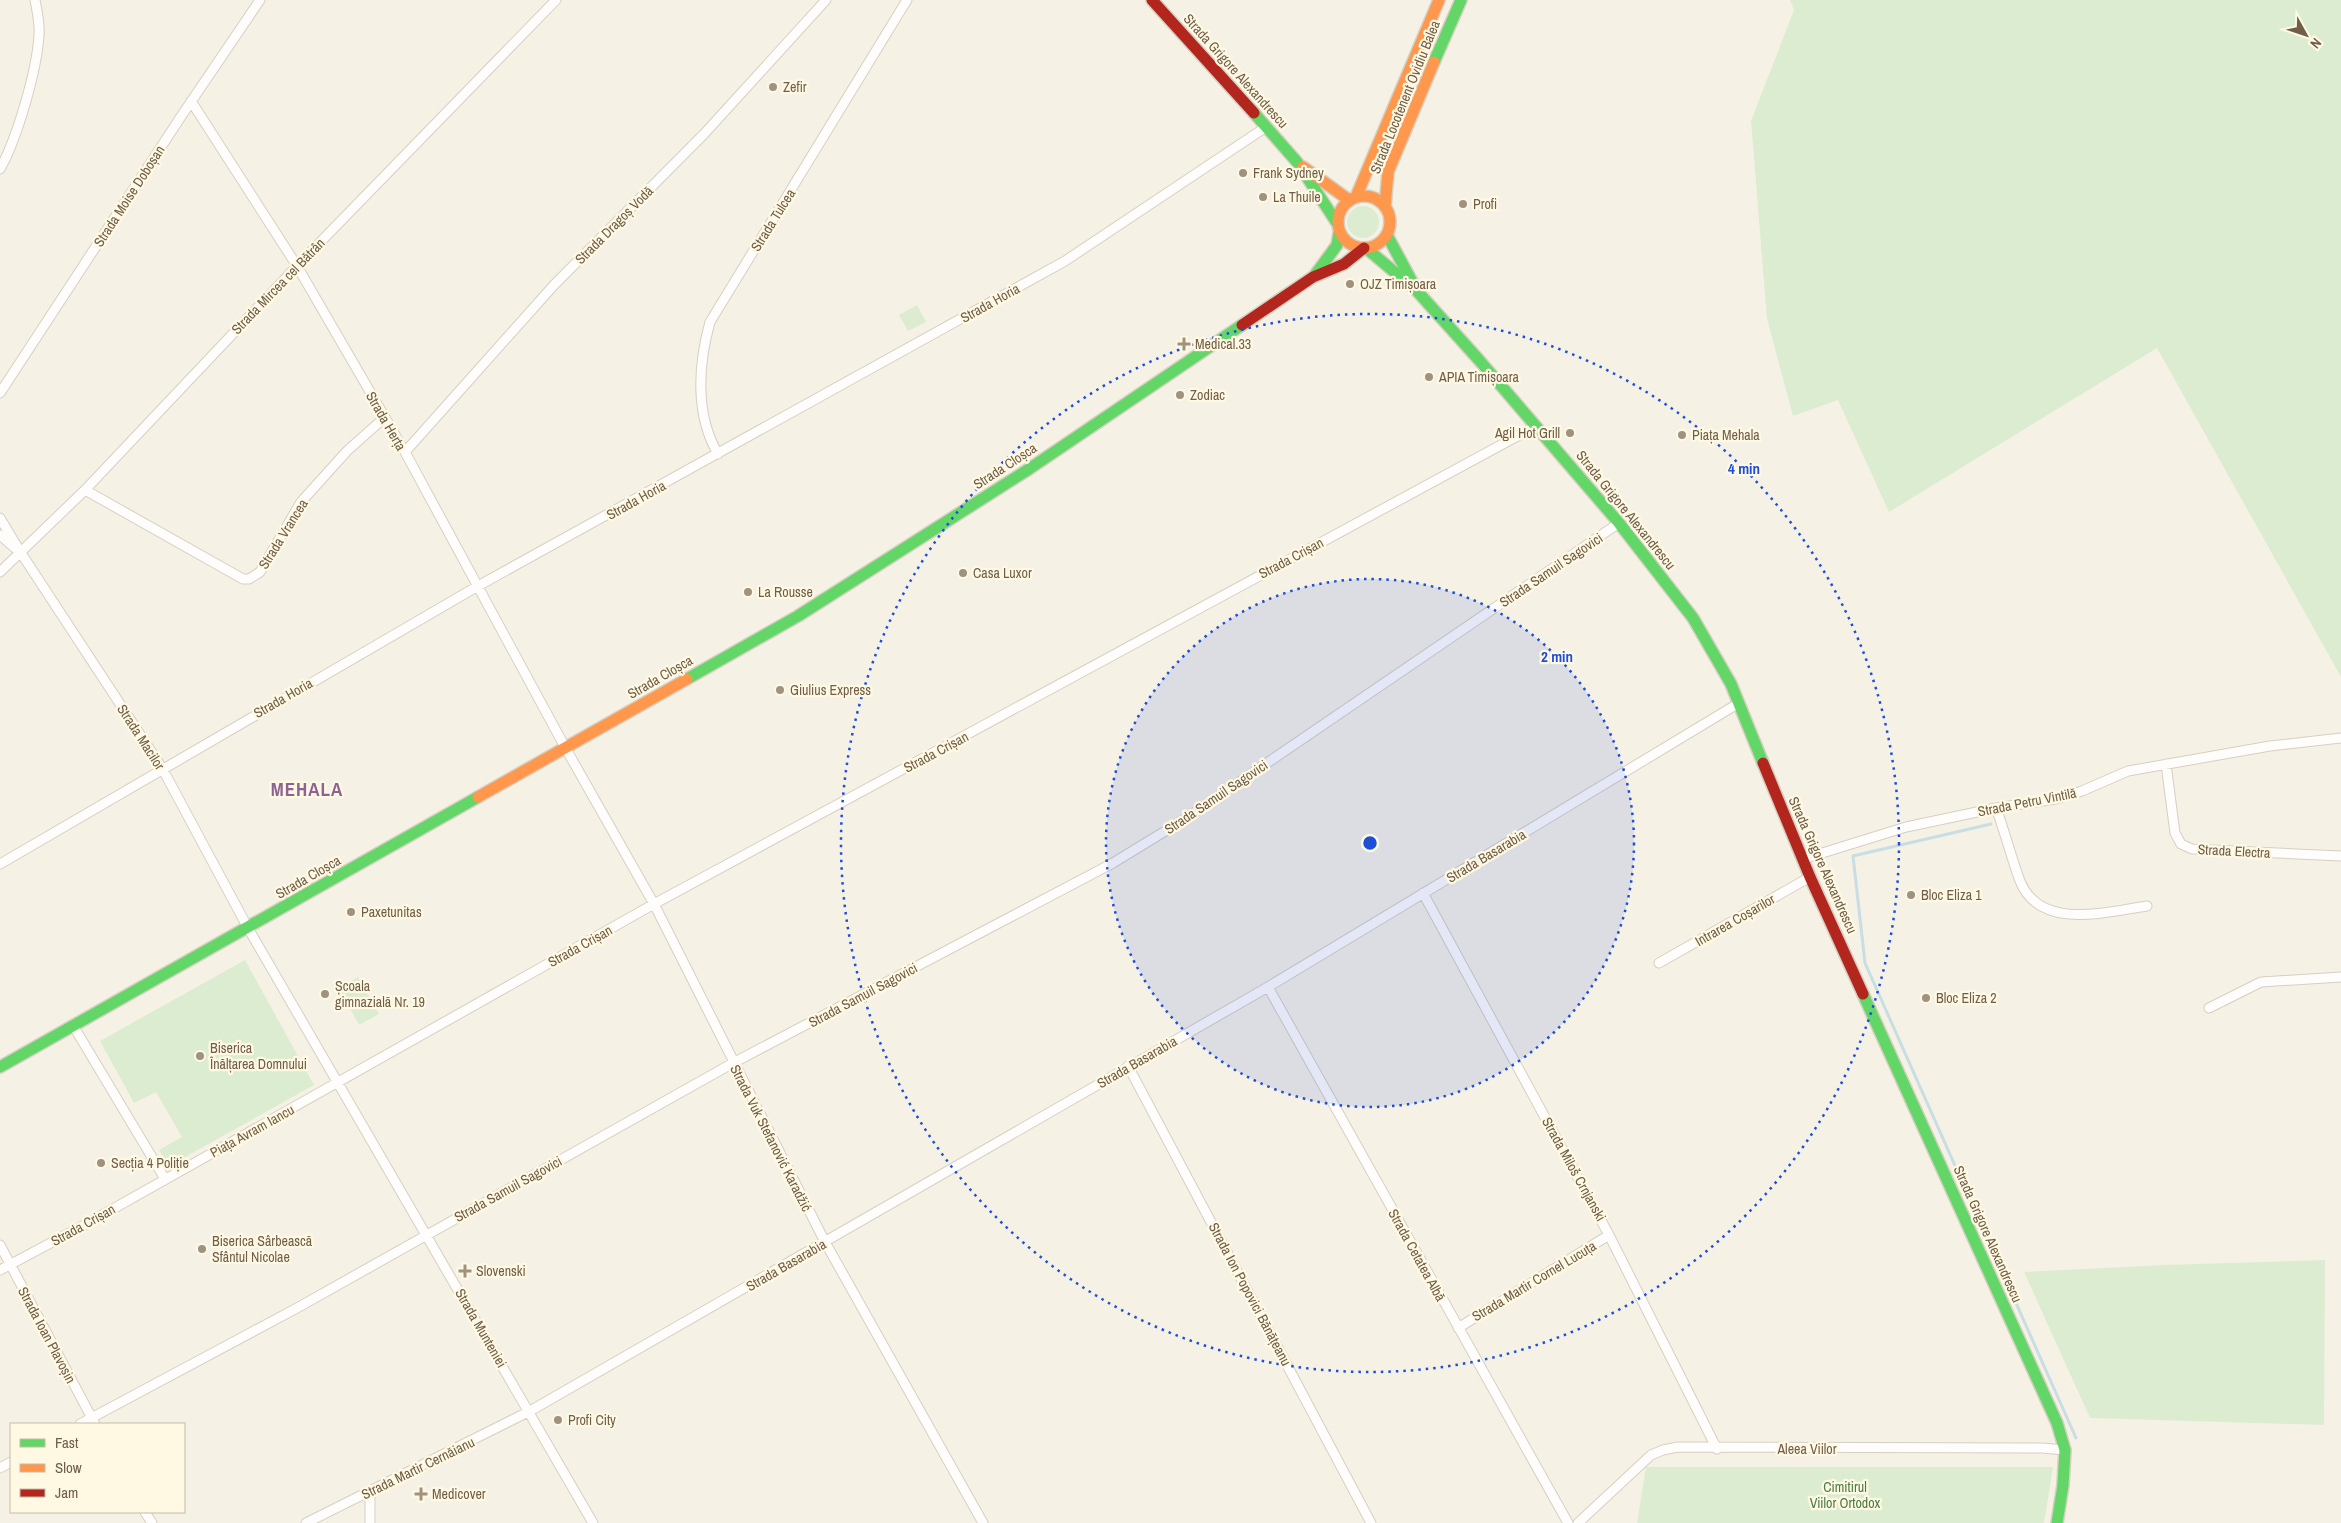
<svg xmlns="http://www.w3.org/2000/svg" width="2341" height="1523" font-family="'Archivo Narrow',sans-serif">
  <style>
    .green { fill: #dcecd0 }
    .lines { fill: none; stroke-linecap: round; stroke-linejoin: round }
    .stream { stroke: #c8dde4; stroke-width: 3 }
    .street-casing { stroke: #d6cfc3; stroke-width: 11 }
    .fast-casing { stroke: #d5cfc2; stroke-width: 14 }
    .slow-casing { stroke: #d5cfc2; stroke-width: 14 }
    .jam-casing { stroke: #d5cfc2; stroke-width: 14 }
    .street { stroke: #fefdfb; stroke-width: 9 }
    .fast { stroke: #63d668; stroke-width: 11 }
    .slow { stroke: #ff974d; stroke-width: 11 }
    .jam { stroke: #b3261e; stroke-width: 11 }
    .ring { fill: none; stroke: #1d4ed8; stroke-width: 2.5; stroke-dasharray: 2.5 5 }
    .poi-dot { fill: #9f927f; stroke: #fff9e4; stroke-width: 2 }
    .labels { text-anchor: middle; stroke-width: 4.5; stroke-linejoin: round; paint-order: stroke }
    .street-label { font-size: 14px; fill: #705e48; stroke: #fff9e4 }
    .poi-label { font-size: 14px; fill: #705e48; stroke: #fff9e4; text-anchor: start }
    .park-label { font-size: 14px; fill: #497c42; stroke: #fff9e4 }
    .district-label { font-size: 19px; font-weight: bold; letter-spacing: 1px; fill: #8c6394; stroke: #fff9e4 }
    .centre { fill: #1d4ed8; stroke: #fff9e4; stroke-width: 2.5 }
    .ring-label { font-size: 15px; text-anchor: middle; font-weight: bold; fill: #1d4ed8; stroke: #fff9e4; stroke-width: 4.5; stroke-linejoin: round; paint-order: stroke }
  </style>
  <rect width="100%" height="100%" fill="#f5f2e5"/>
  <path class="green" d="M 1790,0 L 2341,0 L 2341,677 L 2157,348 L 1889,512 L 1838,400 L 1793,416 L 1767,319 L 1751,121 L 1794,10 Z
    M1347 222a16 16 0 1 1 32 0a16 16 0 1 1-32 0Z
    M 917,305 L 926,322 L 908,331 L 899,315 Z
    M 245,960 L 314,1085 L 169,1166 L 159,1150 L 182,1137 L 156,1092 L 134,1103 L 100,1041 Z
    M 358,977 L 379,1014 L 359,1025 L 339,988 Z
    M 2325,1260 L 2324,1425 L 2090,1418 L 2024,1272 L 2164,1265 Z
    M 1646,1467 L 2053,1467 L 2044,1523 L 1637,1523 Z"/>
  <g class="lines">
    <path class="stream" d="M 1991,824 L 1853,856 L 1865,963 L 2076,1438"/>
    <defs>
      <path id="street" d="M 191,101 L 297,266 L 405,452 L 566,749 L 654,904 L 825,1242 L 983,1523
        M 0,169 C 17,139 37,70 39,35 C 40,23 37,11 35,0
        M 0,393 L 180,118 L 260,0
        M 405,452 L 554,285 L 704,134 L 826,0
        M 718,454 C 695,415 698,365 710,322 L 907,0
        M 85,490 L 243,579 L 249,579 L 260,572 L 301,502 L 347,451 L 384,418
        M 0,518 L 21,553 L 162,768 L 248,928 L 593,1523
        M 0,535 L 15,548
        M 0,572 L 85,490 L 297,266 L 556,0
        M 2166,764 L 2175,833 L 2181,844 L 2192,849 L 2341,856
        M 1996,808 C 2005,832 2011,857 2020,881 C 2040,931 2106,912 2147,906
        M 1803,859 L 1906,827 L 1996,808 L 2056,799 L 2082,791 L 2128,771 L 2270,746 L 2341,738
        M 0,864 L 478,586 L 1065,261 L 1266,127
        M 1423,893 L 1609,1235 L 1717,1449
        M 1659,963 L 1810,877
        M 1268,987 L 1568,1523
        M 2209,1008 L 2261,982 L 2341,977
        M 74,1027 L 165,1179
        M 1128,1066 L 1371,1523
        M 0,1245 L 95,1424
        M 0,1270 L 88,1223 L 654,904 L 1536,426
        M 1458,1328 L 1609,1235
        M 80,1424 L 297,1308 L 733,1063 L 1113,863 L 1185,819 L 1619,523
        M 0,1468 L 11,1462
        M 145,1512 L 152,1523
        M 306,1523 L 530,1411 L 1268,987 L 1739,703
        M 370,1523 L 370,1492
        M 1578,1523 L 1651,1455 L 1663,1450 L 1678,1447 L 2042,1448 L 2065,1450"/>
      <path id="fast" d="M 1434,62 L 1461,0
        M 1254,113 L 1297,162 L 1337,223
        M 1387,235 L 1416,289
        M 1366,248 L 1417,291 L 1479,360 L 1619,523 L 1693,618 L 1731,684 L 1763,763
        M 1315,275 L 1337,245 L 1339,233
        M 687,679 L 798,616 L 1029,469 L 1242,325
        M 1863,994 L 2057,1423 L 2065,1450 L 2063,1485 L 2057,1523
        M 0,1067 L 478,797"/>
      <path id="slow" d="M 1303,167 L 1349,200
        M1338 222a26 26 0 1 1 52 0a26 26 0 1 1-52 0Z
        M 1356,197 L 1439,0
        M 1385,207 L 1388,172 L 1434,62
        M 478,797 L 687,679"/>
      <path id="jam" d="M 1152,0 L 1254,113
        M 1242,325 L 1313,277 L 1344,264 L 1364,248
        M 1763,763 L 1810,877 L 1863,994"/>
    </defs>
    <use href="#street" class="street-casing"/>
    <use href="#fast" class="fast-casing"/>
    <use href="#slow" class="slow-casing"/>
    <use href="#jam" class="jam-casing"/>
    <use href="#street" class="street"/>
    <use href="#fast" class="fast"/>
    <use href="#slow" class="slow"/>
    <use href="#jam" class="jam"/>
  </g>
  <circle cx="1370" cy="843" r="264" fill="#1d4ed8" fill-opacity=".12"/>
  <g class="ring">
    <circle cx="1370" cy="843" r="264"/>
    <circle cx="1370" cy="843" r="529"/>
  </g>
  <g class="poi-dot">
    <circle cx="773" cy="87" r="5"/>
    <circle cx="1243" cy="173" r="5"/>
    <circle cx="1263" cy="197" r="5"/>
    <circle cx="1463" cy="204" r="5"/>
    <circle cx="1350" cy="284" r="5"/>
    <path d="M1181.5 336.5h5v5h5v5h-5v5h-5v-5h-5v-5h5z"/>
    <circle cx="1429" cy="377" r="5"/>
    <circle cx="1180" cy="395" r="5"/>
    <circle cx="1570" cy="433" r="5"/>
    <circle cx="1682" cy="435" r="5"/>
    <circle cx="963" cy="573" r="5"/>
    <circle cx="748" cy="592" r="5"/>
    <circle cx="780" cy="690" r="5"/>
    <circle cx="1911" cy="895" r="5"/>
    <circle cx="351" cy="912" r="5"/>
    <circle cx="325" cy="994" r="5"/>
    <circle cx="1926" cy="998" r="5"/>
    <circle cx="200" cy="1056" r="5"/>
    <circle cx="101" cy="1163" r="5"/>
    <circle cx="202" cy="1249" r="5"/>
    <path d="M462.5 1263.5h5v5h5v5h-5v5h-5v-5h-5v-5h5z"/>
    <circle cx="558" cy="1420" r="5"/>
    <path d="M418.5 1486.5h5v5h5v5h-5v5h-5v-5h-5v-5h5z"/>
  </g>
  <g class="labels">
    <g class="street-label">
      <text transform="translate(1236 71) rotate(48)" y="5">Strada Grigore Alexandrescu</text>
      <text transform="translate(1405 97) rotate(-68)" y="5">Strada Locotenent Ovidiu Balea</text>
      <text transform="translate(129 196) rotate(-57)" y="5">Strada Moise Doboșan</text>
      <text transform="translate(773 220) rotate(-58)" y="5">Strada Tulcea</text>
      <text transform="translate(614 225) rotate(-45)" y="5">Strada Dragoș Vodă</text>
      <text transform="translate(278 286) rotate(-46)" y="5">Strada Mircea cel Bătrân</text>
      <text transform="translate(990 303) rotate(-29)" y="5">Strada Horia</text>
      <text transform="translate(386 421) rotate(60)" y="5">Strada Herța</text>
      <text transform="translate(1005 466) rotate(-33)" y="5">Strada Cloșca</text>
      <text transform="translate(636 500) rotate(-29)" y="5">Strada Horia</text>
      <text transform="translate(1626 510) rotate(51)" y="5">Strada Grigore Alexandrescu</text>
      <text transform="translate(283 534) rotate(-58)" y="5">Strada Vrancea</text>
      <text transform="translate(1291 558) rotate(-28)" y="5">Strada Crișan</text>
      <text transform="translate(1551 570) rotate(-34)" y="5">Strada Samuil Sagovici</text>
      <text transform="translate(660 677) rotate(-30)" y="5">Strada Cloșca</text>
      <text transform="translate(283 698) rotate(-30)" y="5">Strada Horia</text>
      <text transform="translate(141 737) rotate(57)" y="5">Strada Macilor</text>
      <text transform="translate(936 752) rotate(-28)" y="5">Strada Crișan</text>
      <text transform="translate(1216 797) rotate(-34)" y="5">Strada Samuil Sagovici</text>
      <text transform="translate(2027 802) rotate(-11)" y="5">Strada Petru Vintilă</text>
      <text transform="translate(2234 851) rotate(3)" y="5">Strada Electra</text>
      <text transform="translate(1486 856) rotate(-31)" y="5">Strada Basarabia</text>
      <text transform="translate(1823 865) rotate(66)" y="5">Strada Grigore Alexandrescu</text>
      <text transform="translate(308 877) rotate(-30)" y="5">Strada Cloșca</text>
      <text transform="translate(1735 920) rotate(-30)" y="5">Intrarea Coșarilor</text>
      <text transform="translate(580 946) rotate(-29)" y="5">Strada Crișan</text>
      <text transform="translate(863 995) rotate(-28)" y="5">Strada Samuil Sagovici</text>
      <text transform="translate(1137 1062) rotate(-30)" y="5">Strada Basarabia</text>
      <text transform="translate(252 1131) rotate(-29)" y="5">Piața Avram Iancu</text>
      <text transform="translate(771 1138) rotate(63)" y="5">Strada Vuk Stefanović Karadžić</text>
      <text transform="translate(1574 1169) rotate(61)" y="5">Strada Miloš Crnjanski</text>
      <text transform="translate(508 1189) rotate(-29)" y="5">Strada Samuil Sagovici</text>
      <text transform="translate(83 1225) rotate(-29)" y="5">Strada Crișan</text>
      <text transform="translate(1988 1234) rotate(66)" y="5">Strada Grigore Alexandrescu</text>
      <text transform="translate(1417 1255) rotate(61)" y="5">Strada Cetatea Albă</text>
      <text transform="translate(786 1265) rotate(-30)" y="5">Strada Basarabia</text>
      <text transform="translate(1534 1281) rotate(-31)" y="5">Strada Martir Cornel Lucuța</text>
      <text transform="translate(1250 1294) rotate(62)" y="5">Strada Ion Popovici Bănățeanu</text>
      <text transform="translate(481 1328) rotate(60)" y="5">Strada Munteniei</text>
      <text transform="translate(47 1335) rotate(62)" y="5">Strada Ioan Plavoșin</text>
      <text x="1807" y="1454">Aleea Viilor</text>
      <text transform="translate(418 1468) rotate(-26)" y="5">Strada Martir Cernăianu</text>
    </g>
    <g class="poi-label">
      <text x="783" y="92">Zefir</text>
      <text x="1253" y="178">Frank Sydney</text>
      <text x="1273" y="202">La Thuile</text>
      <text x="1473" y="209">Profi</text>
      <text x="1360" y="289">OJZ Timișoara</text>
      <text x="1195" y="349">Medical.33</text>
      <text x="1439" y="382">APIA Timișoara</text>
      <text x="1190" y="400">Zodiac</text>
      <text x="1560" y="438" text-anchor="end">Agil Hot Grill</text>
      <text x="1692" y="440">Piața Mehala</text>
      <text x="973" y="578">Casa Luxor</text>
      <text x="758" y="597">La Rousse</text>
      <text x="790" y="695">Giulius Express</text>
      <text x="1921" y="900">Bloc Eliza 1</text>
      <text x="361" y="917">Paxetunitas</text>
      <text x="335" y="991">Școala<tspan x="335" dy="16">gimnazială Nr. 19</tspan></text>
      <text x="1936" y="1003">Bloc Eliza 2</text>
      <text x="210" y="1053">Biserica<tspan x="210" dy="16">Înălțarea Domnului</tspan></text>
      <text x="111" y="1168">Secția 4 Poliție</text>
      <text x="212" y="1246">Biserica Sârbească<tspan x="212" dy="16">Sfântul Nicolae</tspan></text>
      <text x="476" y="1276">Slovenski</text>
      <text x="568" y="1425">Profi City</text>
      <text x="432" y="1499">Medicover</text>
    </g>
    <g class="park-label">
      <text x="1845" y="1492">Cimitirul<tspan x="1845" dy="16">Viilor Ortodox</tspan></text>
    </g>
    <g class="district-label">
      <text x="307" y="796">MEHALA</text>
    </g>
  </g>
  <circle cx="1370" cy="843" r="8" class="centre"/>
  <g class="ring-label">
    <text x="1744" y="474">4 min</text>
    <text x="1557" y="662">2 min</text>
  </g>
  <rect x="10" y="1423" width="175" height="90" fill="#fff9e4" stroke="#c6bba6"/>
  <rect x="20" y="1439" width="25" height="8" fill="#63d668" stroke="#c6bba6"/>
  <text x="55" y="1448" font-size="15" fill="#705e48">Fast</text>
  <rect x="20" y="1464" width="25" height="8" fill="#ff974d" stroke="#c6bba6"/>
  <text x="55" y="1473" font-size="15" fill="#705e48">Slow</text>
  <rect x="20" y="1489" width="25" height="8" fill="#b3261e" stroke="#c6bba6"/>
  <text x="55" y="1498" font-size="15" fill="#705e48">Jam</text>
  <g transform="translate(2306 35) rotate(130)" stroke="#fff9e4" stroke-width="4" paint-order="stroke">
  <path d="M0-4L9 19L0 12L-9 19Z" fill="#705e48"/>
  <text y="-8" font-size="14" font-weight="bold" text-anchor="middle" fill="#705e48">N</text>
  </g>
</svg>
